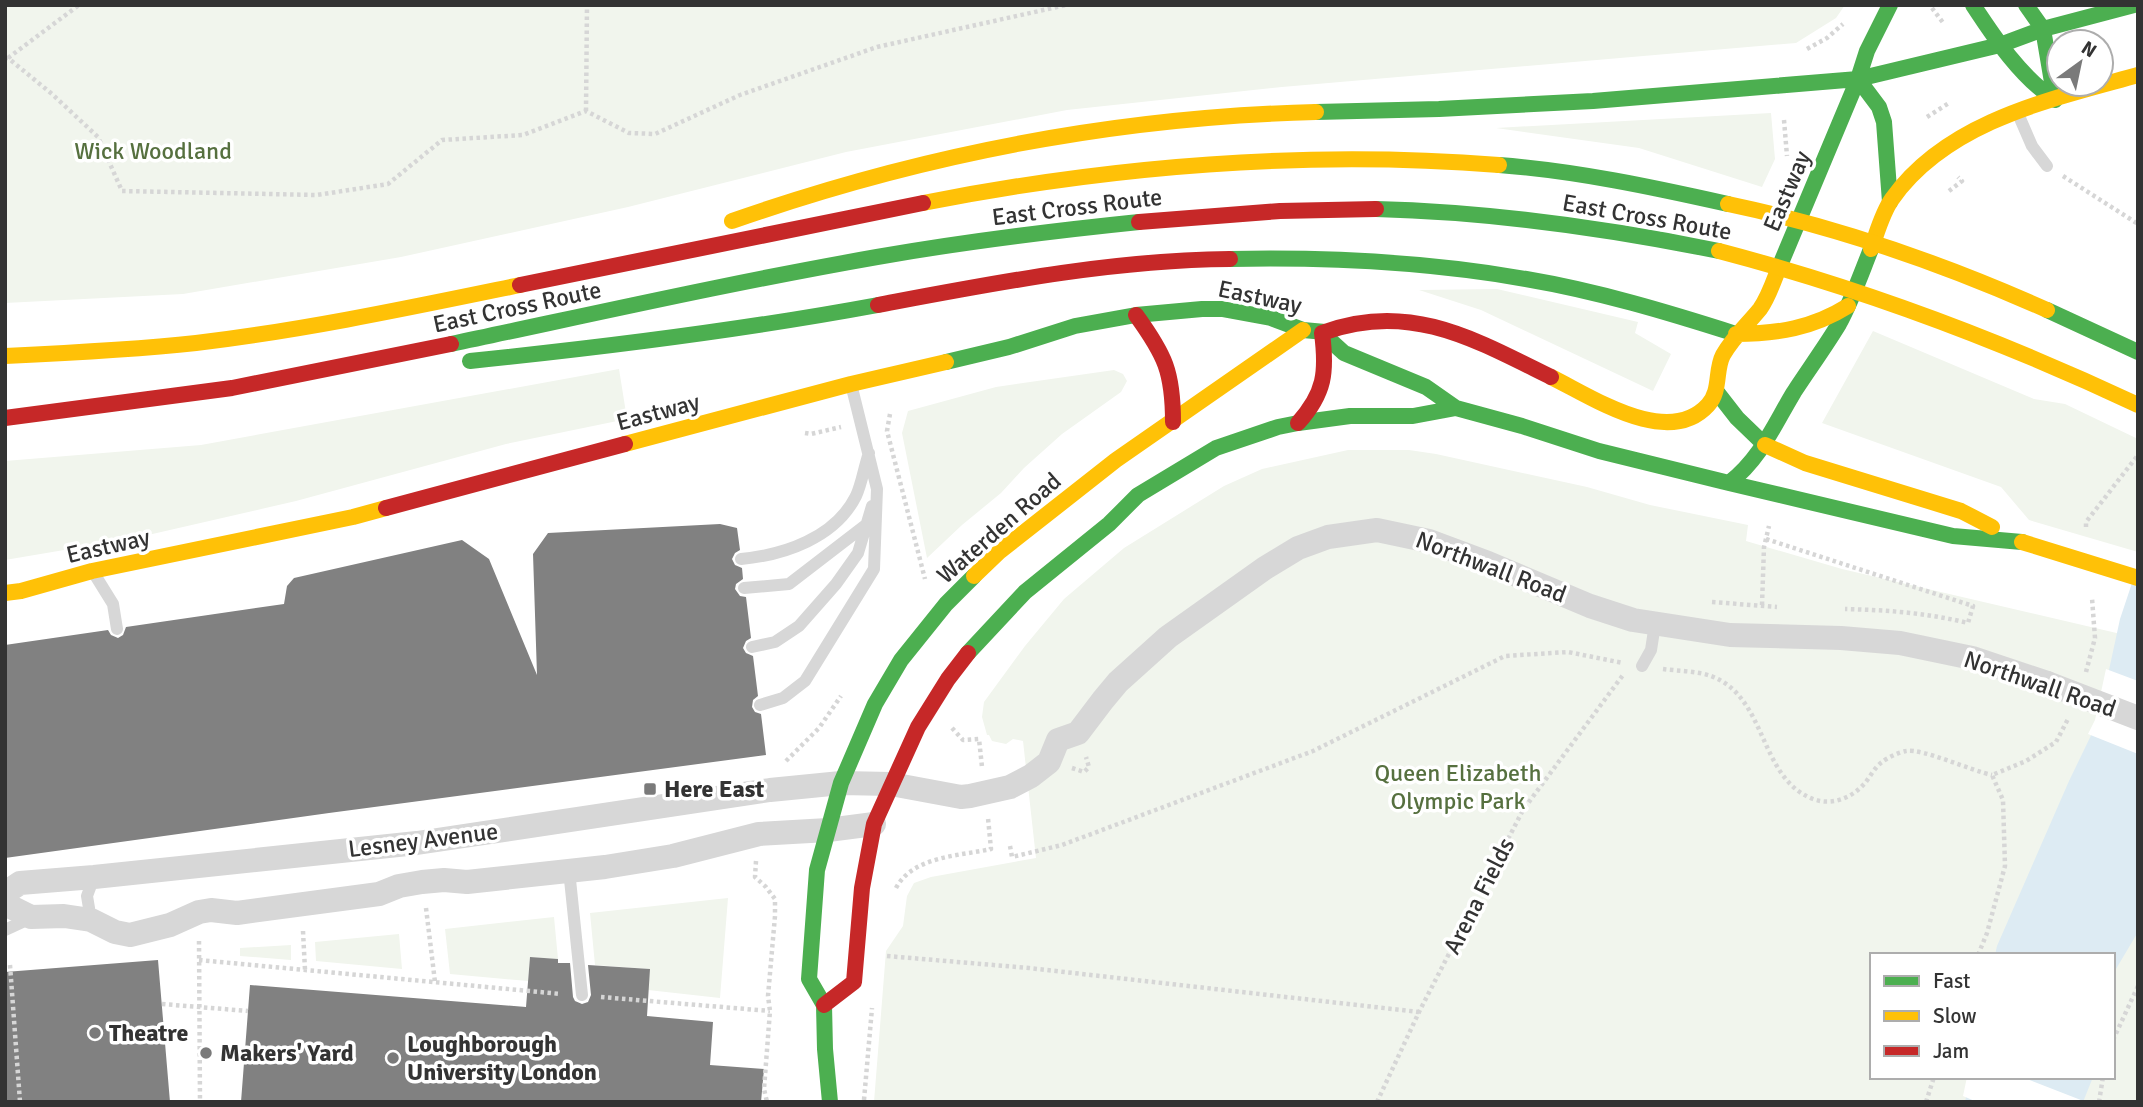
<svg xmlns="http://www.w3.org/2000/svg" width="2143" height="1107" font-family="Signika,sans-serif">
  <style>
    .green { fill: #f1f5ed; fill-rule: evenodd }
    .water { fill: #ddebf3 }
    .pier { fill: #fff }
    .building { fill: #818181 }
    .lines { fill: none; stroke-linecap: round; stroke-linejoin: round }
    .path { stroke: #d6d6d6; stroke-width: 4.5; stroke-dasharray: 3.5 3.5; stroke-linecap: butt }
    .lane { stroke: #d7d7d7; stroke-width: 12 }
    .street { stroke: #d7d7d7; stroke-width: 24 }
    .fast { stroke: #4caf50; stroke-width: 16 }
    .slow { stroke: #ffc107; stroke-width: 16 }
    .jam { stroke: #c62828; stroke-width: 16 }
    .street-bridge { stroke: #d7d7d7; stroke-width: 24 }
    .fast-bridge { stroke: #4caf50; stroke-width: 16 }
    .slow-bridge { stroke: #ffc107; stroke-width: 16 }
    .poi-dot { fill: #7a7a7a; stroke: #fff; stroke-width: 2.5 }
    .labels { text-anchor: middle; stroke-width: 7; stroke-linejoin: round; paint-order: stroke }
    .park-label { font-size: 24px; fill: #56703f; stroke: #fff }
    .street-label { font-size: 24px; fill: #333; stroke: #fff }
    .poi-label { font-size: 24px; font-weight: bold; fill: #333; stroke: #fff; text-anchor: start }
  </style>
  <rect width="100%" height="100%" fill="#fff"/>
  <path class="green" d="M 5,5 L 1845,5 L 1836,18 L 1796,43 L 1282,87 L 1067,110 L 846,152 L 628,207 L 401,257 L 183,294 L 5,303 Z
    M 1771,113 L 1775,159 L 1762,187 L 1639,148 L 1496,128 Z
    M 1497,289 L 1638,322 L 1635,333 L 1671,354 L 1653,391 L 1481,310 L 1419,290 Z
    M 1873,331 L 2034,399 L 2065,404 L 2138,439 L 2138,552 L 2029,520 L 2001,487 L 1822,423 Z
    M 619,369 L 627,419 L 506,444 L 296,501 L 135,538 L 5,560 L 5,461 L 201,445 Z
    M 1114,370 L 1123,374 L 1127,381 L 1121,392 L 1062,434 L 1024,468 L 1001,493 L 962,525 L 927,558 L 902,433 L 908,411 L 996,387 Z
    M 1348,450 L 1409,450 L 1436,454 L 1587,487 L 1650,505 L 1748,525 L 1746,541 L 1842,569 L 2138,638 L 2138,1102 L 874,1102 L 886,951 L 903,926 L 907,896 L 914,883 L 931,877 L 1036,858 L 1023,741 L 1013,739 L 1006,744 L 992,741 L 989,735 L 987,735 L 982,717 L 984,702 L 1025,646 L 1064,599 L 1124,548 L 1224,486 L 1262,469 ZM 1872,955 L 2113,955 L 2113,1077 L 1872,1077 Z
    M 728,898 L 720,998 L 648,990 L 649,969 L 595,965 L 590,913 Z
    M 554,917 L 558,959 L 530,957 L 528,981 L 450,974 L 445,929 Z
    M 399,934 L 402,969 L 316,961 L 315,942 Z
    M 291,945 L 291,960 L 240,956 L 240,948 Z"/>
  <path class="water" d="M 2138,565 L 2138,932 L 2113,974 L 2113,955 L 1995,955 L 1997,946 L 2069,781 L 2098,721 L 2120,619 Z
    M 1970,1077 L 2093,1077 L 2083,1102 L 1965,1102 Z"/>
  <path class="pier" d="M 2106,669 L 2138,681 L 2138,754 L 2088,734 L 2095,720 Z
    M 1967,1077 L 2022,1077 L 2086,1102 L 1977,1102 L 1963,1096 Z"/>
  <path class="building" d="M 720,524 L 737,528 L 740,550 L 735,553 L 732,559 L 735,565 L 742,568 L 743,579 L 736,584 L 735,589 L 740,596 L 746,597 L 751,638 L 746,641 L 743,648 L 746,653 L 753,656 L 758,696 L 753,700 L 752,707 L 755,712 L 761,714 L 766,755 L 329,813 L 5,858 L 5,645 L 108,630 L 111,635 L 118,638 L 123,635 L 126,627 L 284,604 L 287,586 L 294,578 L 462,540 L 489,559 L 537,675 L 533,554 L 548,533 Z
    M 530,957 L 558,959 L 558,963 L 570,963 L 573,997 L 575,1001 L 582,1004 L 588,1002 L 591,995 L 588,965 L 650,969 L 647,1016 L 713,1022 L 710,1065 L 764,1069 L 761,1102 L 241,1102 L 250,985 L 526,1007 Z
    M 158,960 L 170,1102 L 5,1102 L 5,972 Z"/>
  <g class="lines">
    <path class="path" d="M 1932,8 L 1944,24
      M 1807,49 L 1827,38 L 1843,24
      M 5,58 L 8,58 L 52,94 L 98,137 L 122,191 L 317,195 L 388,184 L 442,140 L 523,135 L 586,111 L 629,133 L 655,134 L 740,95 L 877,47 L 1066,5
      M 8,58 L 79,5
      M 586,111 L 587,5
      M 1927,117 L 1949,103
      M 1784,120 L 1787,156
      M 2063,176 L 2138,224
      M 1949,191 L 1962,181 L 1958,177
      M 890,414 L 887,431 L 925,579
      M 805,433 L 811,434 L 841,427
      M 2086,527 L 2086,522 L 2138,455
      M 1766,539 L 1973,606 L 1968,623 C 1927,613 1887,610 1845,609
      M 1712,602 L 1777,607
      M 1762,605 L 1764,547 L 1769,526
      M 1663,669 C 1678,671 1697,671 1711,676 C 1768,697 1758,778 1813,799 C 1832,806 1852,798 1865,783 C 1870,777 1875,767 1882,762 C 1887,758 1899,752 1906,751 C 1922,748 1972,771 1992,775
      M 2086,672 L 2095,638 L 2092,598
      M 952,728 L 963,740 L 979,739 L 982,767
      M 786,761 L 819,728 L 841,696
      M 1072,768 L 1084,772 L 1089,767 L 1086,757
      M 1010,846 L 1012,857 L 1062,845 L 1313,751 L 1505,656 L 1568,652 L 1623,663
      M 756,861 L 755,877 L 766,887 L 775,899 L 775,916 L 768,996 L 770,1011 L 764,1089 L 767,1102
      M 896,888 C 913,856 959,856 991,849 L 988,818
      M 426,908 L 435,982
      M 303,931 L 305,970
      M 199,941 L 200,1102
      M 1978,955 L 1987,933 L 2005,866 L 2003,800 L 1992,775 L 2026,761 L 2056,742 L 2068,719
      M 887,956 L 1029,968 L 1419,1012
      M 199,960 L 561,994
      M 10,965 L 20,1102
      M 601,997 L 770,1011
      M 162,1004 L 248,1011
      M 2113,1040 L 2138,986
      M 864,1100 L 872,1008
      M 1377,1102 L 1419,1012 L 1523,810 L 1623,675
      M 1926,1102 L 1934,1077
      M 2099,1102 L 2103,1077"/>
    <path class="lane" d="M 2019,116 L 2032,146 L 2047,166
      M 741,559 C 784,555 835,538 856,496 C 862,483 864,467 869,453
      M 95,575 L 113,604 L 117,629
      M 744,588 L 789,584 L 867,524
      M 752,647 L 775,642 L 799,626 L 836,584 L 858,553 L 872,506
      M 1642,666 L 1651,650 L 1655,624
      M 760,705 L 783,698 L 805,681 L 874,569 L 877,489 L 852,388
      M 569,870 L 582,995
      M 91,920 L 87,896 L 94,877
      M 5,930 L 31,918"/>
    <path class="street" d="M 5,893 L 20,883 L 94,877 L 417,843 L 770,790 L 841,783 L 891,784 L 961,797 L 970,796 L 1010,787 L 1031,776 L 1049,762 L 1058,740 L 1078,733 L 1103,700 L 1118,682 L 1168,637 L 1265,568 L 1298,548 L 1328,537 L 1377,530 L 1429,541 L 1488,563 L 1590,606 L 1633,620 L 1730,635 L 1841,638 L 1900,643 L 1972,658 L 2047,683
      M 5,904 L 31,917 L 64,916 L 91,920 L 115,932 L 130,935 L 170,925 L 199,912 L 211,910 L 237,913 L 379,894 L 399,886 L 422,882 L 444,880 L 467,882 L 605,867 L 673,856 L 759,834 L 828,830 L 874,824"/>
    <path class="fast" d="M 1973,5 C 1996,40 2020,76 2055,100
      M 2026,5 L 2043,29 L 2055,100
      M 1858,79 L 1867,51 L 1890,5
      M 1858,79 L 2000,45 L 2043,29 L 2134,5
      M 1858,79 L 1879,107 L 1884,122 L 1890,202
      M 1316,112 L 1439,109 L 1593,101 L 1858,79
      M 1499,165 C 1577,171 1652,187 1728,204
      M 1376,209 C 1492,212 1606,228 1719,251
      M 1230,259 C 1328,257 1429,262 1526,279 C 1597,291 1667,312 1736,334
      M 1778,270 L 1858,79
      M 1322,333 L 1344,353 L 1426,387 L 1456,408 L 1522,426 L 1599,451 L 1729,483 C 1761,458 1774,425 1794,392 C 1809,369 1825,347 1839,324 C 1852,300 1861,274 1871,249
      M 451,344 C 593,314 734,282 877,257 C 963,242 1051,231 1139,222
      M 470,361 C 607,347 743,330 878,305
      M 946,362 L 1009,347 L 1075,326 L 1136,315 L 1202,309 L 1222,309 L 1271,318 L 1303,330 L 1325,332
      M 1716,391 L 1737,418 L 1765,445
      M 1729,483 L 1953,536 L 2022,542
      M 968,653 L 1025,592 L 1109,524 L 1138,495 L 1216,448 L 1278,427 L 1298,423 L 1350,416 L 1413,416 L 1456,408
      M 830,1102 L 825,1049 L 824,1005 L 809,979 L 817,870 L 841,783 L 875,704 L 901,660 L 946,604 L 974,576"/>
    <path class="slow" d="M 923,203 C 1111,166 1307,150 1499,165
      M 732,221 C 920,155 1117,117 1316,112
      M 1871,249 C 1877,233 1882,213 1892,199 C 1947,121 2052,99 2138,75
      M 1736,334 C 1777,334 1813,328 1848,306
      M 5,356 C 69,353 132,350 196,343 C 305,330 413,307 520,285
      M 1551,377 C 1592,397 1668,449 1708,405 C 1721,391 1715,370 1723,355 C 1734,336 1747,325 1760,309 C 1768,298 1773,283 1778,270
      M 625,444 L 851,384 L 946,362
      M 1765,445 L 1805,463 L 1961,511 L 1992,527
      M 974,576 L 999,552 L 1116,460 L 1303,330
      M 5,593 L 21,591 L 92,571 L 353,517 L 386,508"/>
    <path class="jam" d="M 1139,222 L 1280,211 L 1376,209
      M 520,285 L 923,203
      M 878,305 C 995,283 1111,260 1230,259
      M 1136,315 C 1165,355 1173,372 1173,422
      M 1325,332 C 1410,301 1476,340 1551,377
      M 5,418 L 232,388 L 451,344
      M 1298,423 C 1325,393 1327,372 1322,333
      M 386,508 L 625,444
      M 824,1005 L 854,982 L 862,888 L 874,824 L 918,727 L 948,679 L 968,653"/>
    <path class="street-bridge" d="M 2047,683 L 2138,718"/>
    <path class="fast-bridge" d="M 2047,310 L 2138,352"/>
    <path class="slow-bridge" d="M 1728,204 C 1838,227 1944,264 2047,310
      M 1719,251 C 1864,289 2002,341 2138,405
      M 2022,542 L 2138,578"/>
  </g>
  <g class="poi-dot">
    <rect x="643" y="782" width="14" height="14" rx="3.5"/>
    <circle cx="95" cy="1033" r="7"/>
    <circle cx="206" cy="1053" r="7"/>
    <circle cx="393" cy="1058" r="7"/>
  </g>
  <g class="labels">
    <g class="park-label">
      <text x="153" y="159">Wick Woodland</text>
      <text x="1458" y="781">Queen Elizabeth<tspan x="1458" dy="28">Olympic Park</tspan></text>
    </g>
    <g class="street-label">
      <text transform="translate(1787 191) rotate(-67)" y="8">Eastway</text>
      <text transform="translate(1077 207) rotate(-7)" y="8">East Cross Route</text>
      <text transform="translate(1647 217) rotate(10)" y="8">East Cross Route</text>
      <text transform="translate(1260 297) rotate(12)" y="8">Eastway</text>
      <text transform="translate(517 307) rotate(-12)" y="8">East Cross Route</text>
      <text transform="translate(658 412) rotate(-15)" y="8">Eastway</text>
      <text transform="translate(999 528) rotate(-41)" y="8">Waterden Road</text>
      <text transform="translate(108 546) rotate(-13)" y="8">Eastway</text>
      <text transform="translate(1491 567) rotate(21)" y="8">Northwall Road</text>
      <text transform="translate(2040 684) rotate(19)" y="8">Northwall Road</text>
      <text transform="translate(423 840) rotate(-7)" y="8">Lesney Avenue</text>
      <text transform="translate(1479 896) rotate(-63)" y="8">Arena Fields</text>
    </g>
    <g class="poi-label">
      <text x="664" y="797">Here East</text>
      <text x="109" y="1041">Theatre</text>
      <text x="407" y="1052">Loughborough<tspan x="407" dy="28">University London</tspan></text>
      <text x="220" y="1061">Makers' Yard</text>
    </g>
  </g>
  <rect width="2143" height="1107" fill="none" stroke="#333333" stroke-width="14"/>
  <rect x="1870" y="953" width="245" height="126" fill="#ffffff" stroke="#adadad" stroke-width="2"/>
  <rect x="1884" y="976" width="35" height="10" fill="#4caf50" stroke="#adadad" stroke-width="2"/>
  <text x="1933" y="988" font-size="21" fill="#333333">Fast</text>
  <rect x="1884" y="1011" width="35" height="10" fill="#ffc107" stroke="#adadad" stroke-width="2"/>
  <text x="1933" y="1023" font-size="21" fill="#333333">Slow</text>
  <rect x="1884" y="1046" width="35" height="10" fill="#c62828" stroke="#adadad" stroke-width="2"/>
  <text x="1933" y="1058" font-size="21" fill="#333333">Jam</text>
  <g transform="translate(2080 63) rotate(33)"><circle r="33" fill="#ffffff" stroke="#adadad" stroke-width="2"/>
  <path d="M0-5L12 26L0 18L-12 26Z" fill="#7a7a7a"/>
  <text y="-10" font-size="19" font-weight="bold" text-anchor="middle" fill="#333333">N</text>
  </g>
</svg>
